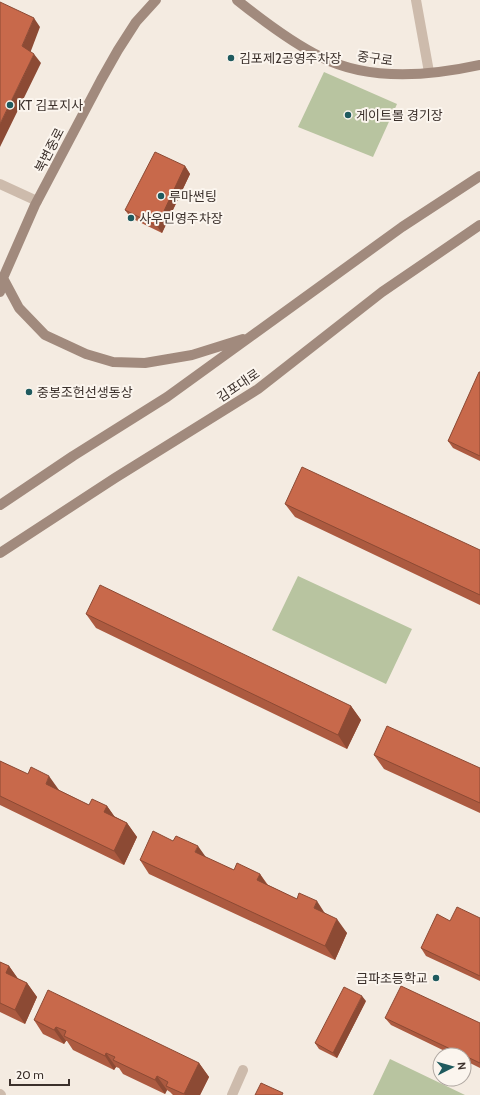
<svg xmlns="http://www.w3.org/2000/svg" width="480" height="1095" font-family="Cabin,'Noto Sans KR',sans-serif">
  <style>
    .green { fill: #b8c4a0 }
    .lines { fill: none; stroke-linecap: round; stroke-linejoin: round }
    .lane { stroke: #cdbbac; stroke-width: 10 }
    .street { stroke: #cdbbac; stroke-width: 10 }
    .secondary { stroke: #a18a7d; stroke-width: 10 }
    .wall { fill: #ac5a40 }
    .shaded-wall { fill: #8c4a34 }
    .building { fill: #c8694b; stroke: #8c4a34 }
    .poi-dot { fill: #1f5a5e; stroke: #fbf5ee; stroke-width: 1.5 }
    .labels { text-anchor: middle; stroke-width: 4; stroke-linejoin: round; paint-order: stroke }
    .poi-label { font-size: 13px; fill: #3b302b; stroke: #fbf5ee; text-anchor: start }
    .street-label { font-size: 13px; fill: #3b302b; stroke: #fbf5ee }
  </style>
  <rect width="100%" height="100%" fill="#f4ebe1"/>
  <path class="green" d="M 324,72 L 397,104 L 373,157 L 298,127 Z
    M 298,576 L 412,629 L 386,684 L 272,630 Z
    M 390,1059 L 465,1095 L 373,1095 Z"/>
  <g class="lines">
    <path class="lane" d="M 416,0 L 429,72
      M 0,184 L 37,201
      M 232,1095 L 243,1070"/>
    <path class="street" d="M 0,1094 L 1,1095"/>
    <path class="secondary" d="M 237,0 C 262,20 292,43 321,57 C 368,81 430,76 480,65
      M 3,278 L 19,308 L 45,335 L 86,354 L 113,362 L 145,363 L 192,355 L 243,339
      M 0,292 L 3,278 L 35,205 L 101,80 L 118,50 L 136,22 L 156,0
      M 0,505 L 73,456 L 167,397 L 402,227 L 480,176
      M 0,553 L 115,478 L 258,389 L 382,292 L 480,225"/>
  </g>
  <path class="wall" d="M 185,166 L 190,174 L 162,233 L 131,218 L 125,210 Z
    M 480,372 L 480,461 L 453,448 L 448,441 Z
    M 285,504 L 480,550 L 480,605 L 295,517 Z
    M 86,614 L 351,706 L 361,720 L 347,749 L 96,628 Z
    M 374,755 L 480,768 L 480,813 L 384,769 Z
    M 0,761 L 89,805 L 107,806 L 114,816 L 127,823 L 137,837 L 124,865 L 0,805 Z
    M 173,841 L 206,858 L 234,870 L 260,874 L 268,885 L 325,913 L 347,933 L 335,960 L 149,874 L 140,860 Z
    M 480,918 L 480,981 L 426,956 L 421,948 L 450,921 Z
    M 0,962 L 9,966 L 18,979 L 27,983 L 37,997 L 25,1024 L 0,1012 Z
    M 366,1001 L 337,1058 L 319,1049 L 315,1043 Z
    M 385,1018 L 480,1023 L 480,1068 L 464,1060 L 464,1055 L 453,1055 L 391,1025 Z
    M 34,1020 L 199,1063 L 209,1077 L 200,1095 L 173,1095 L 170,1092 L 167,1090 L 165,1094 L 123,1074 L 119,1068 L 116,1067 L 114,1070 L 73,1050 L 67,1041 L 66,1041 L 64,1044 L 43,1034 Z"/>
  <path class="shaded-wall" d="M 34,18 L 40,27 L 29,56 L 22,46 Z
    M 34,54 L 41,63 L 0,147 L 0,124 Z
    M 185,166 L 190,174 L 162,233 L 157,226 Z
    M 351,706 L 361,720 L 347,749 L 338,735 Z
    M 49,776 L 59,790 L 55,798 L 46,784 Z
    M 107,806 L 117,820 L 104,812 Z
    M 127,823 L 137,837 L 124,865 L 114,851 Z
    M 198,846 L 208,860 L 195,852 Z
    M 260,874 L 269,888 L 257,880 Z
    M 317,901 L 326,915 L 314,908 Z
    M 337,919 L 347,933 L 335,960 L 325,946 Z
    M 9,966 L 19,980 L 6,973 Z
    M 27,983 L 37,997 L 25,1024 L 15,1010 Z
    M 362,996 L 366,1001 L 337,1058 L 333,1053 Z
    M 56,1027 L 66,1041 L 64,1044 L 54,1030 Z
    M 106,1053 L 116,1067 L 114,1070 L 105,1056 Z
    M 199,1063 L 209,1077 L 200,1095 L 185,1095 L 184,1094 Z
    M 157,1076 L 167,1090 L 165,1094 L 155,1080 Z"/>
  <path class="building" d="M 0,2 L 34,18 L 22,46 L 34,54 L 0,124 Z
    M 155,152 L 185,166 L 157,226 L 125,210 Z
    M 479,372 L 480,372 L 480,456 L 448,441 Z
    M 302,467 L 480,550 L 480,595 L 285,504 Z
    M 100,585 L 351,706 L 338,735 L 86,614 Z
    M 387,726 L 480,768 L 480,803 L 374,755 Z
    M 0,761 L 28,774 L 31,767 L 49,776 L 46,784 L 89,805 L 92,799 L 107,806 L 104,812 L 127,823 L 114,851 L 0,796 Z
    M 153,831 L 173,841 L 176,836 L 198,846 L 195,852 L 234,870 L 237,863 L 260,874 L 257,880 L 297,899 L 299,893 L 317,901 L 314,908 L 337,919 L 325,946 L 140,860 Z
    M 457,907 L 480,918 L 480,976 L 421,948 L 437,914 L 450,921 Z
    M 0,962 L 9,966 L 6,973 L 27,983 L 15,1010 L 0,1003 Z
    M 401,986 L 480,1023 L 480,1063 L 385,1018 Z
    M 344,987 L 362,996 L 333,1053 L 315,1043 Z
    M 48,990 L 199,1063 L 184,1094 L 166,1086 L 168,1082 L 157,1076 L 155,1080 L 113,1060 L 115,1057 L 106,1053 L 105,1056 L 64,1036 L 66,1031 L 56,1027 L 54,1030 L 34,1020 Z
    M 261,1083 L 283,1093 L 282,1095 L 255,1095 Z"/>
  <g class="poi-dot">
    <circle cx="231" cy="58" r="4"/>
    <circle cx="10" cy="105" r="4"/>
    <circle cx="348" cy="115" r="4"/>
    <circle cx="161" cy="196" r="4"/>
    <circle cx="131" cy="218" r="4"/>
    <circle cx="29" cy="392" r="4"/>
    <circle cx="436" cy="978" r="4"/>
  </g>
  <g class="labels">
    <g class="poi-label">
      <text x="239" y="63">김포제2공영주차장</text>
      <text x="18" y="110">KT 김포지사</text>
      <text x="356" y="120">게이트볼 경기장</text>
      <text x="169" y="201">루마썬팅</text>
      <text x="139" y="223">사우민영주차장</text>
      <text x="37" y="397">중봉조헌선생동상</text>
      <text x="428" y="983" text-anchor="end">금파초등학교</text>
    </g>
    <g class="street-label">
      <text transform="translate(375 58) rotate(8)" y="5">중구로</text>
      <text transform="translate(49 150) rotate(-63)" y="5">북변중로</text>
      <text transform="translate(238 385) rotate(-34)" y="5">김포대로</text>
    </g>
  </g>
  <g transform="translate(452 1067) rotate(84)"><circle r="19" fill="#fbf5ee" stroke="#aea6a0"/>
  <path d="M0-3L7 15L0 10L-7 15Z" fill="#1f5a5e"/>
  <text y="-6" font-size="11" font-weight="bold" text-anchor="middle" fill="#3b302b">N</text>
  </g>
  <path d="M10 1079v6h59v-6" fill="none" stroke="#3b302b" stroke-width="2"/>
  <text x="16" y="1079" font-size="12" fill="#3b302b" stroke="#fbf5ee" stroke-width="3" paint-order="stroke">20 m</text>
</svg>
